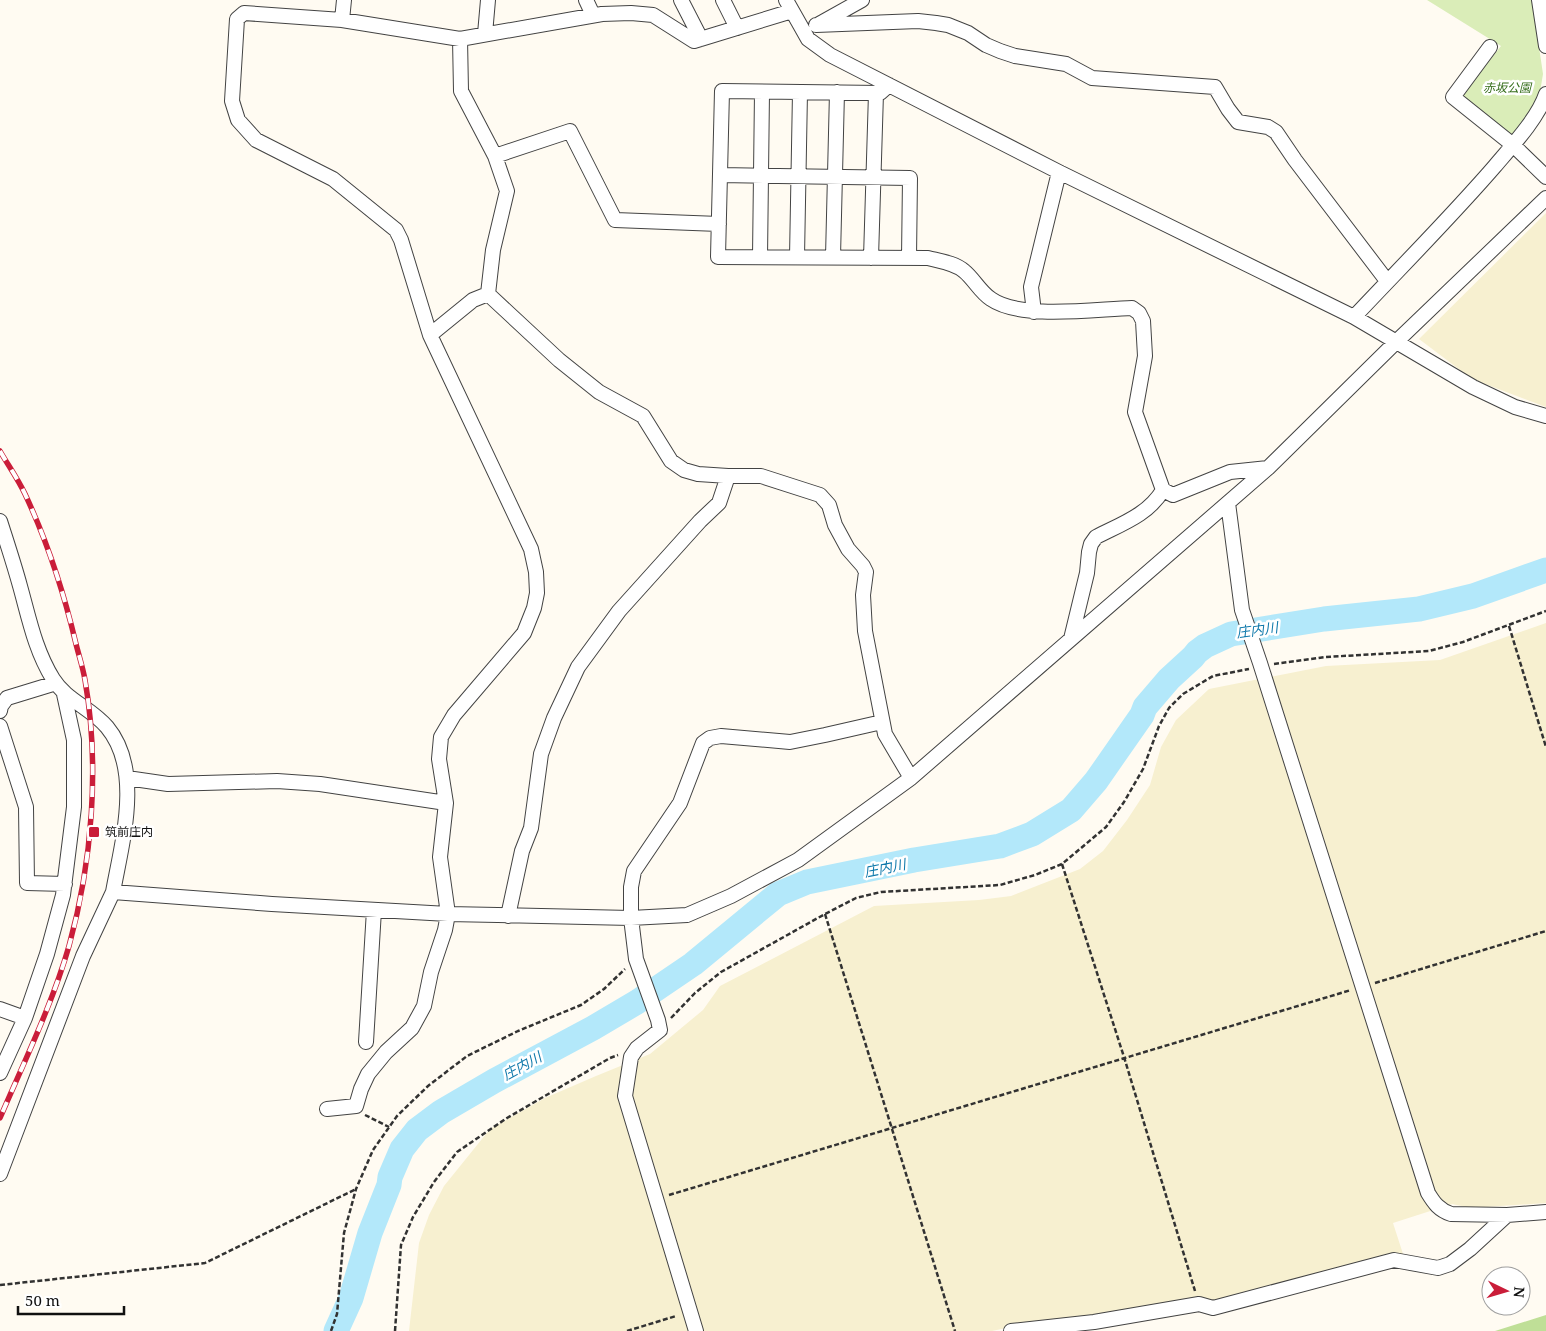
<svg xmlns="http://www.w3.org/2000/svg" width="1546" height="1331" font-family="'Noto Serif','Noto Sans JP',serif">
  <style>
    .farmland { fill: #f7f0d0 }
    .green { fill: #daedb8 }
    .forest { fill: #bfdf97 }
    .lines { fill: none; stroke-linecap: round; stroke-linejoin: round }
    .river { stroke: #b3e8fa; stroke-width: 25 }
    .minor-casing { stroke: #434343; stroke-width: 16 }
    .path { stroke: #323232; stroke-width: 2.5; stroke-dasharray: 5 2.5; stroke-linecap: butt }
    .minor { stroke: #fff; stroke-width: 14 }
    .rail-casing { stroke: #ca1d39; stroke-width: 5.5 }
    .rail { stroke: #fff; stroke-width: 4; stroke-dasharray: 11; stroke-linecap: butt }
    .poi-dot { fill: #ca1d39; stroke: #fff; stroke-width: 2 }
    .labels { text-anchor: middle; stroke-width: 5; stroke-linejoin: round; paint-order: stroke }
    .park-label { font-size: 12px; font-style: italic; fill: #356d1a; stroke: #fff }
    .poi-label { font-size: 12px; fill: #101010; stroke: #fff; text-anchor: start }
    .water-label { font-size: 14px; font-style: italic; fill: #0f79ab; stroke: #fff }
  </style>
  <rect width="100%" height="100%" fill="#fffbf2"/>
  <path class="farmland" d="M 1546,213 L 1546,407 L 1472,379 L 1419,339 Z
    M 1546,623 L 1546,1203 L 1471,1208 L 1452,1204 L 1393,1223 L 1404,1257 L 1213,1302 L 1021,1325 L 992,1331 L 409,1331 L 419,1243 L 429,1215 L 444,1186 L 490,1129 L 545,1098 L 596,1076 L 650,1054 L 703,1010 L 720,986 L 874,906 L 979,900 L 1011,896 L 1080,869 L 1103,851 L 1127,820 L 1150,785 L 1161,747 L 1176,720 L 1209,689 L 1326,666 L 1440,660 Z"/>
  <path class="green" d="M 1427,0 L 1532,0 L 1543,74 L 1539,98 L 1509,139 L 1460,98 L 1501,46 Z"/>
  <path class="forest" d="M 1546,1315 L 1546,1331 L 1495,1331 Z"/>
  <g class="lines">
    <path class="river" d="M 336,1331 L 351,1298 L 370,1233 L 389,1185 L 390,1177 L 402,1149 L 417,1130 L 441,1112 L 494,1081 L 593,1028 L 637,1002 L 693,964 L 778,894 L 807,882 L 914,860 L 1000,846 L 1032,834 L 1071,810 L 1096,781 L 1142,715 L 1145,707 L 1169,679 L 1193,657 L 1197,652 L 1205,646 L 1231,634 L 1324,619 L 1419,609 L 1473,596 L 1546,570"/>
    <defs>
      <path id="minor" d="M 586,0 L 593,15
        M 681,0 L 701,39
        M 723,0 L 737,28
        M 786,0 L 808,39 L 830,55 L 1059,172 L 1354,317 L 1473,387 L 1515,407 L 1546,416
        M 1539,0 L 1546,46
        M 342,20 L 344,0
        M 819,24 L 862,0
        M 816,25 L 918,21 L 936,23 L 948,25 L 968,33 L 986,45 L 1000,51 L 1015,56 L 1066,64 L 1092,78 L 1215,87 L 1228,109 L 1238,122 L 1268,127 L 1276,132 L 1295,160 L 1387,281
        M 485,34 L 488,0
        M 460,39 L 461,91 L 495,156 L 507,191 L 493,250 L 488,294
        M 1490,47 L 1453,97 L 1513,145 L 1546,177
        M 889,85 L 880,93 L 722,91 L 718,257 L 928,258 C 940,261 955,263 964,271 C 974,279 980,292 991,299 C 1021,320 1095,309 1132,308 L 1139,313 L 1143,321 L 1145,356 L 1135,412 L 1163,490 L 1173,495 L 1230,472 L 1268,468
        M 495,156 L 570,131 L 615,220 L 719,224
        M 720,175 L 910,178 L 909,258
        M 760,257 L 762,92
        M 797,257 L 800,92
        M 833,257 L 837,92
        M 871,258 L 876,93
        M 488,294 L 559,360 L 599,392 L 643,416 L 671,461 L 684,470 L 698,474 L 728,476 L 761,476 L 820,495 L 829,505 L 835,525 L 848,549 L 863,566 L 866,572 L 863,595 L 865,631 L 885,734 L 911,778
        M 1034,312 L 1031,287 L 1059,172
        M 1354,317 C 1401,267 1450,218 1495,166 C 1512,146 1538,118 1546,94
        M 430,335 L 473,300 L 488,294
        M 1228,503 L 1242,610 L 1260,663 L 1428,1193 C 1434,1203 1439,1210 1451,1214 L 1507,1215 L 1546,1212
        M 0,521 C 7,543 14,564 20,586 C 29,618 35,650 53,679 C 66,700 91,708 107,727 C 143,770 122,842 113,892
        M 1071,639 L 1087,573 L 1089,552 L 1091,544 L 1096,537 C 1121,524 1148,515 1163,490
        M 0,711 L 1,706 L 7,698 L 56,683
        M 0,726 L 26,807 L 27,883 L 65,884
        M 127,778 L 168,784 L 277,781 L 320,784 L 446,803
        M 508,916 L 522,851 L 531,828 L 541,754 L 554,718 L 578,667 L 619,611 L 700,521 L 719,503 L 728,476
        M 0,1009 L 25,1018
        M 366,1042 L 374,910
        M 0,1073 L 25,1018 L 47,954 L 63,895 L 74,807 L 74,740 L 64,694
        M 327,1109 L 356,1106 L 361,1089 L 368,1074 L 386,1052 L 412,1028 L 424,1006 L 431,972 L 445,930 L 448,914 L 440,857 L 446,803 L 439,759 L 441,737 L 454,715 L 524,633 L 534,608 L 537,593 L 536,572 L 531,549 L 430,335 L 401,240 L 396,230 L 333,179 L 256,140 L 238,120 L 232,101 L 237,19 L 244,13 L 342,20 L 460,39 L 602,14 L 631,13 L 653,15 L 694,41 L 792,11
        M 0,1174 L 83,956 L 113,892 L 272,904 L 448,914 L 631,918 L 687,915 L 731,896 L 798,860 L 911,778 L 1268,468 L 1396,342 L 1546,198
        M 696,1331 L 625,1096 L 631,1057 L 637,1048 L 660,1030 L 658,1020 L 636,959 L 631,918 L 631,887 L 634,871 L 680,803 L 703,743 L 710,738 L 721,736 L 790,742 L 825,735 L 882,722
        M 1011,1331 L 1094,1322 L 1199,1304 L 1213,1308 L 1394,1260 L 1438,1268 L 1450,1264 L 1470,1249 L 1507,1215"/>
    </defs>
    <use href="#minor" class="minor-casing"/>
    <path class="path" d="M 1509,626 L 1546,747
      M 1274,664 L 1326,657 L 1429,651 L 1463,642 L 1546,611
      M 1062,864 L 1124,1057 L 1195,1291
      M 825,914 L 955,1331
      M 1375,983 L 1546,931
      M 671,1018 L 695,993 L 721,972 L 825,914 L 856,898 L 881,892 L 1000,885 L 1035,875 L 1062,864 L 1106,827 L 1124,802 L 1143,769 L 1159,726 L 1169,708 L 1183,694 L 1213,676 L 1249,669
      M 365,1115 L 389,1127
      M 669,1195 L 1351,990
      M 0,1285 L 205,1263 L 356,1189
      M 331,1331 L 337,1314 L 344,1233 L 356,1189 L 373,1150 L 397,1116 L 428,1086 L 467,1056 L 518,1031 L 581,1005 L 604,989 L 625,969
      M 395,1331 L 401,1245 L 413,1217 L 434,1182 L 457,1152 L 507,1118 L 610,1058 L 618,1055
      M 627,1331 L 676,1316"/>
    <use href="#minor" class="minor"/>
    <defs>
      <path id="rail" d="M 0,451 C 8,465 18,479 25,494 C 47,541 64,593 76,644 C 79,656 83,668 85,680 C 100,766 92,863 69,946 C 52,1005 24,1062 0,1118"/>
    </defs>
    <use href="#rail" class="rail-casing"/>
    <use href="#rail" class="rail"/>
  </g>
  <rect class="poi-dot" x="88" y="826" width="12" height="12" rx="2.5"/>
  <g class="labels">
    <g class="park-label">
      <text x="1507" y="92">赤坂公園</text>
    </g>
    <g class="poi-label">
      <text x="105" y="836">筑前庄内</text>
    </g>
    <g class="water-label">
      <text transform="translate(1257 630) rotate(-8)" y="5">庄内川</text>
      <text transform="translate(885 868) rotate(-11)" y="5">庄内川</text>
      <text transform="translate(522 1066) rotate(-29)" y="5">庄内川</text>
    </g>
  </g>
  <g transform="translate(1506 1291) rotate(95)"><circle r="24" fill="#ffffff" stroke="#9f9f9f"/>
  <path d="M0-4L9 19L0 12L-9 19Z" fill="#ca1d39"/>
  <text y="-8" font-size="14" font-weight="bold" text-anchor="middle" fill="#101010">N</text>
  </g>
  <path d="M18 1306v8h106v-8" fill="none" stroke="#101010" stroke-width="2.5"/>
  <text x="25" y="1306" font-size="15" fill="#101010" stroke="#ffffff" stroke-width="4" paint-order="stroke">50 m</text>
</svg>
